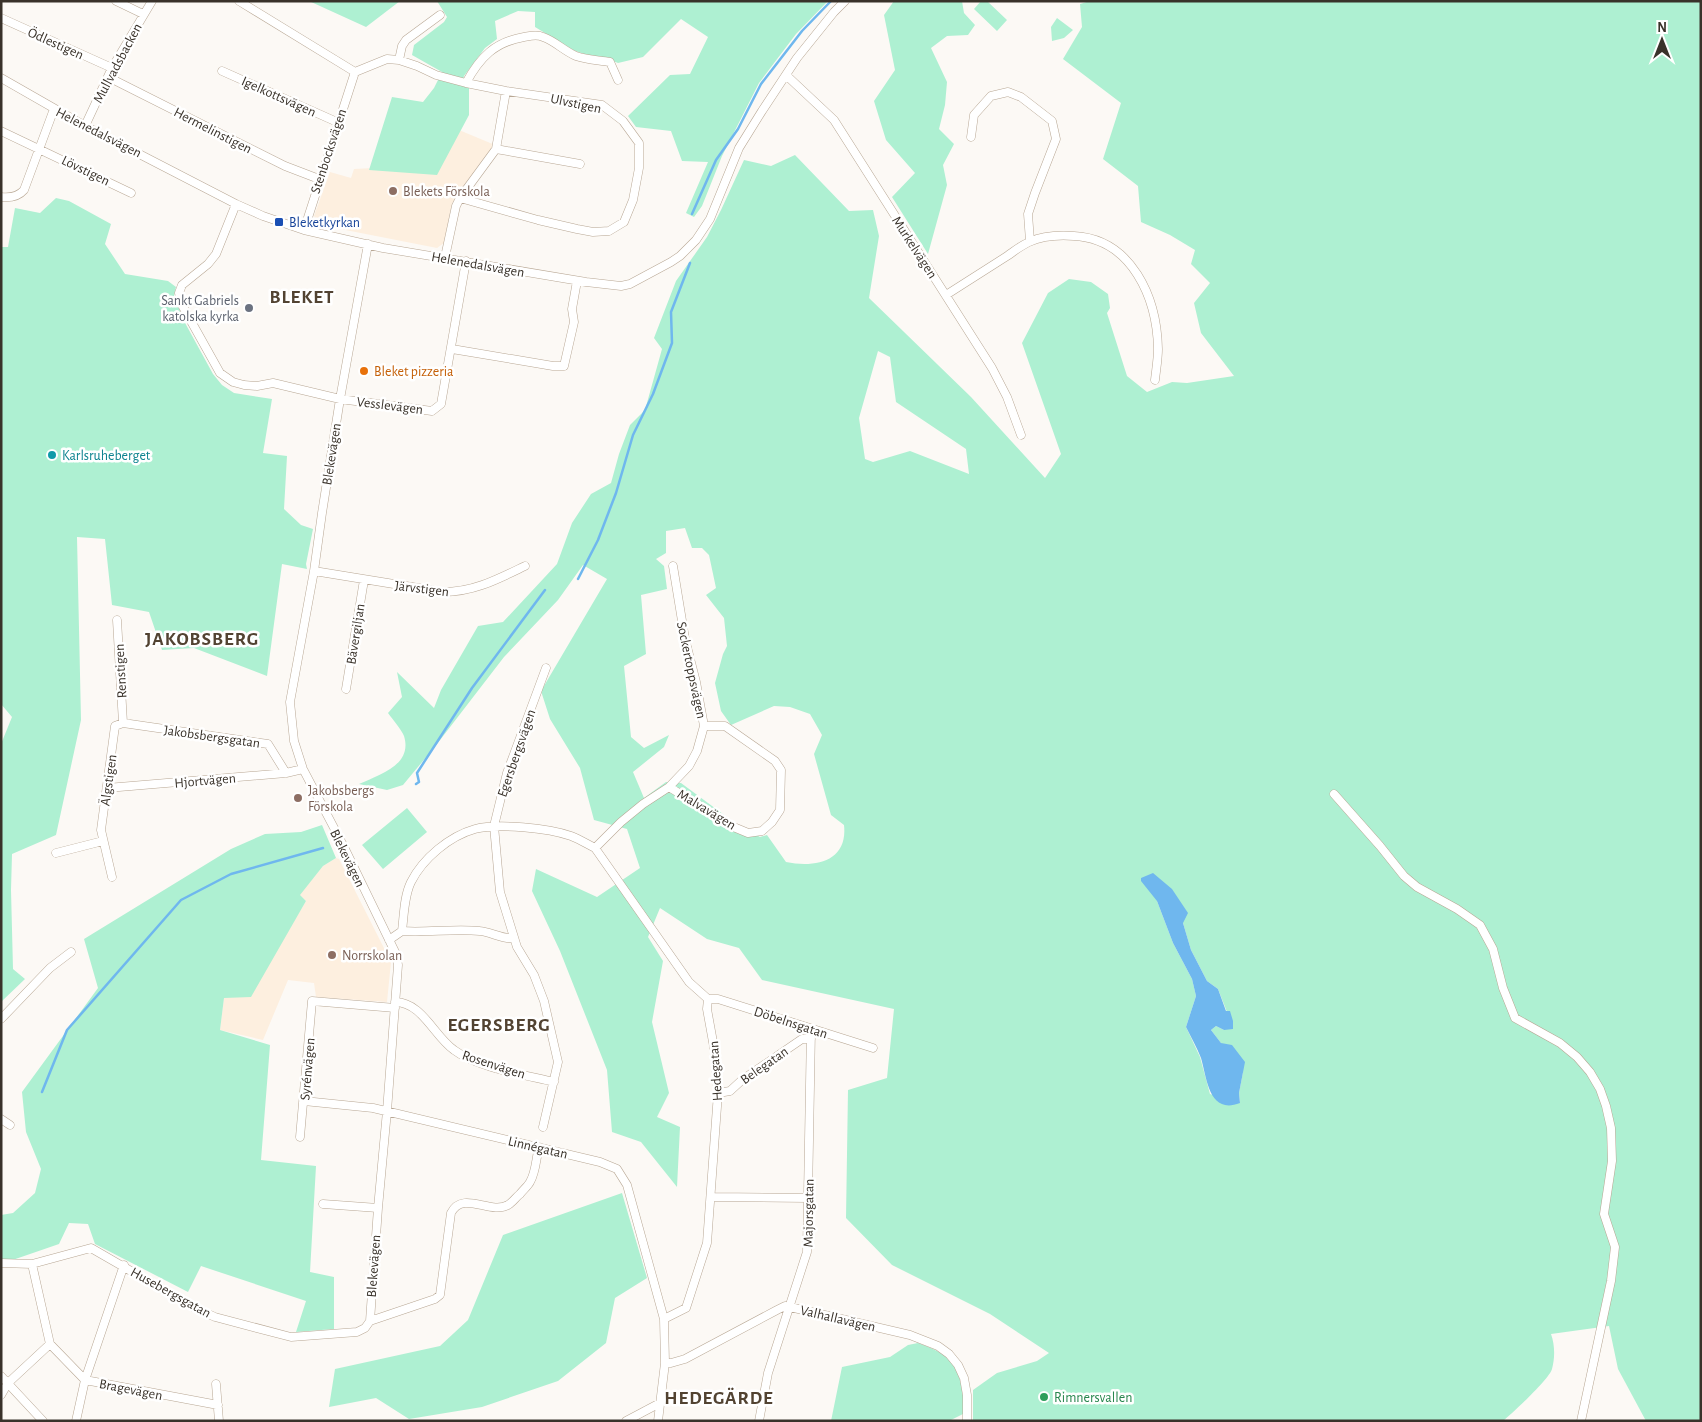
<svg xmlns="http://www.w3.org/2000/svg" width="1702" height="1422" font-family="'Alegreya Sans',sans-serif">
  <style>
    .built { fill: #fdefdf }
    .green { fill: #aef0d2; fill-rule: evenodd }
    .water { fill: #6fb7ee }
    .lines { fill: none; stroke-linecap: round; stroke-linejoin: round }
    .stream { stroke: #6fb7ee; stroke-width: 2.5 }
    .minor-casing { stroke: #b8a794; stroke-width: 9 }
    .minor { stroke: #fff; stroke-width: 8 }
    .education-dot { fill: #8d6e63; stroke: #fff; stroke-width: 2 }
    .transit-dot { fill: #1a4fb4; stroke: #fff; stroke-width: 2 }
    .worship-dot { fill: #6b7280; stroke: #fff; stroke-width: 2 }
    .food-dot { fill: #e8710a; stroke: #fff; stroke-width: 2 }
    .culture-dot { fill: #0f9aa8; stroke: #fff; stroke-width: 2 }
    .leisure-dot { fill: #2e9e5b; stroke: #fff; stroke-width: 2 }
    .labels { text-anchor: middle; stroke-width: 5; stroke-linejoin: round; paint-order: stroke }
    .street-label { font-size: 14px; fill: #39322a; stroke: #fff }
    .education-label { font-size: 14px; fill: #785e54; stroke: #fff; text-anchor: start }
    .transit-label { font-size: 14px; fill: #164399; stroke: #fff; text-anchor: start }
    .worship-label { font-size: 14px; fill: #5b616d; stroke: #fff; text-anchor: end }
    .food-label { font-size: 14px; fill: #c56008; stroke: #fff; text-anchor: start }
    .culture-label { font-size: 14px; fill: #0d838f; stroke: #fff; text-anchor: start }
    .leisure-label { font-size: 14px; fill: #27864d; stroke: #fff; text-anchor: start }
    .district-label { font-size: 19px; font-weight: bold; letter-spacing: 1px; fill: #524332; stroke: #fff }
  </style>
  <rect width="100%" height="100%" fill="#fcf9f5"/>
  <path class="built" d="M 459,130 L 495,145 L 491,157 L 452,203 L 444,243 L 437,248 L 320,225 L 314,216 L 330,172 L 351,178 L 354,169 L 412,166 Z
    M 336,858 L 339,859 L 391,962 L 387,1002 L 316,997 L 314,983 L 288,980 L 263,1040 L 220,1030 L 224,998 L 278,948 L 306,901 L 299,895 L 323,866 Z"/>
  <path class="green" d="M 309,1 L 400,1 L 366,27 Z
    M 437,1 L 828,1 L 796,34 L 759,83 L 722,156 L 702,206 L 694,217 L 686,213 L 708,162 L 682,161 L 671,131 L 636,127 L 628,116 L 670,75 L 690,74 L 708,37 L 681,19 L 643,57 L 618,63 L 603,57 L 587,55 L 573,50 L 535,27 L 535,12 L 518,11 L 495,21 L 497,39 L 485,48 L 464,76 L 461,85 L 469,88 L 469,115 L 437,175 L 369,170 L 392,97 L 423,102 L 434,88 L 442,72 L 412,55 L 414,45 L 444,22 L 447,17 Z
    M 894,1 L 962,1 L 964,13 L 975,25 L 968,35 L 947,36 L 931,48 L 947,82 L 945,105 L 939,129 L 954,144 L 943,165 L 947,185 L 928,254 L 892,197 L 915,173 L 886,140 L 874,101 L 895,70 L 884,15 Z
    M 981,1 L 987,1 L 1007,20 L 997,31 L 974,9 Z
    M 1090,1 L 1701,1 L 1701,1421 L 1646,1421 L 1618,1369 L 1609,1326 L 1551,1334 C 1555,1345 1555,1358 1552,1369 C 1550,1378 1512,1414 1503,1421 L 973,1421 L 973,1390 L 997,1373 L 1037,1361 L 1049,1353 L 990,1314 L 892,1265 L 846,1218 L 848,1090 L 887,1078 L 894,1009 L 762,980 L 739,948 L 707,939 L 660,908 L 648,937 L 663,961 L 652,1022 L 669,1093 L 657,1117 L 680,1127 L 677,1187 L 641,1142 L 612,1132 L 607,1070 L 560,951 L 532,891 L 536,869 L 597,897 L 640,868 L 627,829 L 594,820 L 580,768 L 550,719 L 541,691 L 607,579 L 583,565 L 558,600 L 504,657 L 437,744 L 403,785 L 387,790 L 359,784 C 379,775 413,765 404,736 C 401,729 393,720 388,713 L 402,697 L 397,672 L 434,708 L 441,690 L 478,626 L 503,622 L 557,564 L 572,523 L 591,494 L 611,483 L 619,454 L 630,425 L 645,410 L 662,349 L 654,338 L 676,281 L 707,237 L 721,210 L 744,160 L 771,166 L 795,155 L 849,211 L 873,210 L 879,236 L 869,298 L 971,397 L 1045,478 L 1061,454 L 1022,343 L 1048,293 L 1069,279 L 1091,282 L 1108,294 L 1110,308 L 1107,313 L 1127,376 L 1147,392 L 1172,382 L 1187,383 L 1234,376 L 1201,333 L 1194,303 L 1210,283 L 1191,264 L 1195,250 L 1170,235 L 1141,222 L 1138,186 L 1103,159 L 1121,103 L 1063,59 L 1082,27 L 1080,4 ZM 878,351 L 890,357 L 896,402 L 966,449 L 969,474 L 910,451 L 873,462 L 865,459 L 859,418 ZM 685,528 L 692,548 L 702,548 L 709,555 L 716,588 L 706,595 L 724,618 L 727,646 L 723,654 L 715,683 L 721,711 L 731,725 L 774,706 L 790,707 L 810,714 L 822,735 L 814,754 L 831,815 L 844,825 C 848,861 816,868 786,862 L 767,835 L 760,837 L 735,823 L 681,783 L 666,782 L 644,798 L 633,772 L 664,747 L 669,735 L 644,748 L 631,737 L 624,666 L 646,654 L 641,595 L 667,589 L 664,566 L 656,559 L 666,553 L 666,531 ZM 1157,901 L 1183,923 L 1191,950 L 1207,981 L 1218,989 L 1227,1012 L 1230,1011 L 1224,1030 L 1216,1026 L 1211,1030 L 1243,1072 L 1239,1093 L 1240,1103 L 1210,1094 L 1200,1057 L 1186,1027 L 1196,996 L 1192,979 L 1173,943 Z
    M 1057,18 L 1073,30 L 1064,38 L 1052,41 L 1051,27 Z
    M 56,198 L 69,201 L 111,224 L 105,244 L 125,274 L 168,281 L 176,287 L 174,296 L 184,321 L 213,374 L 222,385 L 234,393 L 272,399 L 263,453 L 287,456 L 284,509 L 301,525 L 313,529 L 306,564 L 307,569 L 282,564 L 267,676 L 194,648 L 162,650 L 149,612 L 112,605 L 105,539 L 77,537 L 81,720 L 56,835 L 12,854 L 11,890 L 13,969 L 25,979 L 1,1002 L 1,744 L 12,717 L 1,704 L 1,247 L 8,247 L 15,208 L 40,213 Z
    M 407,808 L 427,832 L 383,869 L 362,845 Z
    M 322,825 L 336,858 L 323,866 L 300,895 L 306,901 L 251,997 L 224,998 L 220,1030 L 270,1045 L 261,1160 L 316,1166 L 310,1272 L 334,1277 L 334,1329 L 296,1332 L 306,1301 L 201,1266 L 188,1292 L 95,1244 L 88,1224 L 69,1223 L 59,1244 L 1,1264 L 1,1215 L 13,1213 L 35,1193 L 41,1169 L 26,1132 L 22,1092 L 98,988 L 84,939 L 231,849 L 265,834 L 301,832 Z
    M 622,1193 L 647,1278 L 615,1298 L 606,1343 L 558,1381 L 482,1407 L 409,1419 L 376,1398 L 329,1407 L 335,1369 L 440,1346 L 468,1320 L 503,1235 Z
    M 918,1343 C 960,1357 961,1374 965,1413 L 949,1421 L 831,1421 L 842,1367 L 890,1357 L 908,1345 Z"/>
  <path class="water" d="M 1153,873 L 1172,889 L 1188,913 L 1183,923 L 1191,950 L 1207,981 L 1218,989 L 1226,1011 L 1230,1011 L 1233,1021 L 1233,1029 L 1224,1030 L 1216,1026 L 1211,1030 L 1221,1043 L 1232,1045 L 1245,1062 L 1239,1093 L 1240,1103 C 1209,1115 1207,1079 1201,1058 C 1197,1048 1191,1037 1186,1027 L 1196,996 L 1192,979 L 1173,943 L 1157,901 L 1141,881 L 1141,878 Z"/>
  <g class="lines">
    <path class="stream" d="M 692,214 L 716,160 L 738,129 L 761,84 L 802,31 L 831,1
      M 578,579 L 598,540 L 616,493 L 633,435 L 653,394 L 672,343 L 671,312 L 690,263
      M 416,784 L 419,782 L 417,773 L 472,688 L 545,590
      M 42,1092 L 67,1030 L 181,900 L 231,874 L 323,848"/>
    <defs>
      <path id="minor" d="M 116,1 L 143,14
        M 239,1 L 355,72 L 387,59 L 399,60 L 417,66 L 436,75 L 466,83 L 506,91 L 602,105 L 623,121 L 639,143 L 639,168 L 633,200 L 624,222 L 609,231 L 593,232 L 577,229 L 538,220 L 460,198 L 456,206 L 445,257
        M 1,18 L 112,68
        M 399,60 L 402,46 L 406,40 L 440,15
        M 222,71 L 337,122
        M 786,75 L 834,120 L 992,368 L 1007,397 L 1021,435
        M 108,77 L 285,166 L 319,179
        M 1,78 L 85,126 L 236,204 L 263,216 L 304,230 L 383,248 L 586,282 L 621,286 L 630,284 L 671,262 L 680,256 L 696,240 L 710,219 L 739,148 L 762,111 L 797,58 L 834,12 L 845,1
        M 466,83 C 480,57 495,42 524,37 C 530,36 537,34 543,37 C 555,41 564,51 576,56 C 587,60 599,60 610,62 L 618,80
        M 85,126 L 112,68 L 152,1
        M 1,131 L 131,193
        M 971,137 L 974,115 L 991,96 L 1008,92 L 1021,97 L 1052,121 L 1056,139 L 1035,193 L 1028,214 L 1030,241
        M 496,149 L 580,164
        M 1,197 C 10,198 18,197 24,190 L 54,109
        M 460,198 L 496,149 L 506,91
        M 236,204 L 216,254 L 208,264 L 182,285 L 179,293 L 182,305 L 220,373 L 233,382 L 244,385 L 257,386 L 273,383 L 340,399 L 432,411 L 441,404 L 466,261
        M 304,230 L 355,72
        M 368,244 L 340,399 L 322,513 L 314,571 L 290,702 L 294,741 L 303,769 L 343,845 L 396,954 L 398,965 L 387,1111 L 378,1208 L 370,1321
        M 946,295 C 965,283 985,270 1004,258 C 1012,253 1020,246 1029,242 C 1042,236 1060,235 1074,236 C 1132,239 1157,298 1158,349 C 1158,359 1156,370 1155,380
        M 452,349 L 553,366 L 564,366 L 574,322 L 572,309 L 577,281
        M 314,571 L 443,592 C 474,592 498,579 525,566
        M 117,620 L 123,723
        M 346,689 L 364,580
        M 123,723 L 268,744 L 286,773
        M 669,787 L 736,828 L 748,833 L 762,831 L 772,822 L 780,810 L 781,770 L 775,761 L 725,726 L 704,726
        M 107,788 L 286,773 L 303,769
        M 1334,794 L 1380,846 L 1404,876 L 1417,887 L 1457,909 L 1480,925 L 1493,949 L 1503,988 L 1515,1018 L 1560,1043 L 1577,1057 L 1590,1072 L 1600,1089 L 1606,1106 L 1611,1128 L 1612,1161 L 1604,1214 L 1615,1247 L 1611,1281 L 1581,1421
        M 595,848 L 621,822 L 643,804 L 669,787 L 689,766 L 697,751 L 704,726 L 696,682 L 685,639 L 673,566
        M 56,853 L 103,841
        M 112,877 L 101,830 L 115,726 L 123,723
        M 402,931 C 428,933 454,928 480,931 C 491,932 504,940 514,938
        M 389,940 L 402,931 C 404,915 404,896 411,882 C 423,858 450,836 475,829 C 498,823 548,828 571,836 C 579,839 587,844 595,848 L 689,982 L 708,999 L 707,1009 L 715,1053 L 718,1093 L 707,1243 L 686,1308 L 664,1319
        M 708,999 L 718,999 L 873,1048
        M 395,1002 C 422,1002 434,1036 454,1050 C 476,1067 525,1075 554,1082
        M 1,1019 L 50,968 L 71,952
        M 718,1093 L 730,1091 L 742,1080 L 802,1039 L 811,1039
        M 304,1101 L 373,1108 L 600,1162 L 617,1169 L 627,1185 L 664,1319 L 665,1363 L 658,1421
        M 1,1119 L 10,1125
        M 543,1127 L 558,1062 L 544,1001 L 534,975 L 517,947 L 500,892 L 494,826 L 507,773 L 546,668
        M 300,1137 L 312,1001 L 395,1008
        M 711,1197 L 808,1198
        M 323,1204 L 378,1208
        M 1,1263 L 32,1264 L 91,1248 L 195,1308 L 215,1317 L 291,1337 L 357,1332 L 365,1328 L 370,1321
        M 32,1264 L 50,1344 L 85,1380 L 218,1405
        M 370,1321 L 435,1299 L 440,1295 L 451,1213 C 463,1190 490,1215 508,1205 C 513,1202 516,1197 520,1194 C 523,1190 528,1186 530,1182 C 536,1172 536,1158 539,1147
        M 665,1363 L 671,1363 L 685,1359 L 777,1310 L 785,1306 L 790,1307 L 910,1335 L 938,1346 L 949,1354 L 958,1365 L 964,1378 L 967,1395 L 967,1421
        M 1,1376 L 43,1421
        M 216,1384 L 219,1421
        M 1,1395 L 8,1383 L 50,1344
        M 76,1421 L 85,1380 L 124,1265
        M 626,1421 L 660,1403
        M 759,1421 L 768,1373 L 807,1252 L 811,1029"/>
    </defs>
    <use href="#minor" class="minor-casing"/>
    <use href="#minor" class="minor"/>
  </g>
  <g class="education-dot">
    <circle cx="393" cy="191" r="5"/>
    <circle cx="298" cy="798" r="5"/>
    <circle cx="332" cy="955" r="5"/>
  </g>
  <rect class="transit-dot" x="274" y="217" width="10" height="10" rx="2.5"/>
  <circle class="worship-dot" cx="249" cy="308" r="5"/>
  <circle class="food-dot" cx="364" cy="371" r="5"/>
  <circle class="culture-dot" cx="52" cy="455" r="5"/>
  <circle class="leisure-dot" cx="1044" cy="1397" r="5"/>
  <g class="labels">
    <g class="street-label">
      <text transform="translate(56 43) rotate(24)" y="5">Ödlestigen</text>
      <text transform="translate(117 63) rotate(-62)" y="5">Mullvadsbacken</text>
      <text transform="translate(279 96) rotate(24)" y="5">Igelkottsvägen</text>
      <text transform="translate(576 103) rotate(12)" y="5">Ulvstigen</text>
      <text transform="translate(213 130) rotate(27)" y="5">Hermelinstigen</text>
      <text transform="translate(99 132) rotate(27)" y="5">Helenedalsvägen</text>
      <text transform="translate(328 151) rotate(-72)" y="5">Stenbocksvägen</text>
      <text transform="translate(86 170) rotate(26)" y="5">Lövstigen</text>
      <text transform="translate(915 247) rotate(57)" y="5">Murkelvägen</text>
      <text transform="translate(478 264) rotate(10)" y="5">Helenedalsvägen</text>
      <text transform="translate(390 405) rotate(7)" y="5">Vesslevägen</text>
      <text transform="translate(331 454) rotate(-81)" y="5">Blekevägen</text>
      <text transform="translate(422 588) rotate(7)" y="5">Järvstigen</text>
      <text transform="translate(355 634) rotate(-81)" y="5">Bävergiljan</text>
      <text transform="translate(692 670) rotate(78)" y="5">Sockertoppsvägen</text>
      <text transform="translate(120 671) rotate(-93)" y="5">Renstigen</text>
      <text transform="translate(212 736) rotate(8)" y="5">Jakobsbergsgatan</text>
      <text transform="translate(516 753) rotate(-71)" y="5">Egersbergsvägen</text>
      <text transform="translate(108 780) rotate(-82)" y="5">Älgstigen</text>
      <text transform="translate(205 780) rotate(-5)" y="5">Hjortvägen</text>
      <text transform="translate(707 809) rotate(31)" y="5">Malvavägen</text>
      <text transform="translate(348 858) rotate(64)" y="5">Blekevägen</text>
      <text transform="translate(791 1022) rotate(18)" y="5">Döbelnsgatan</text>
      <text transform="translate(494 1064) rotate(18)" y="5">Rosenvägen</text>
      <text transform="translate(764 1065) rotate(-35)" y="5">Belegatan</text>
      <text transform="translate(307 1069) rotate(-85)" y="5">Syrénvägen</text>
      <text transform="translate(715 1071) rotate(-94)" y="5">Hedegatan</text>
      <text transform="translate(538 1147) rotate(13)" y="5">Linnégatan</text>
      <text transform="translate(808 1213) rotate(-89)" y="5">Majorsgatan</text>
      <text transform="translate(373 1266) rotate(-86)" y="5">Blekevägen</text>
      <text transform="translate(171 1292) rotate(29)" y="5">Husebergsgatan</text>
      <text transform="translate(838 1318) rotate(13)" y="5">Valhallavägen</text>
      <text transform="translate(131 1389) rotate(11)" y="5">Bragevägen</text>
    </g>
    <g class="education-label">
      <text x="403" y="196">Blekets Förskola</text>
      <text x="308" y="795">Jakobsbergs<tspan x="308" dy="16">Förskola</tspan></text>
      <text x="342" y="960">Norrskolan</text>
    </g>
    <g class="transit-label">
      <text x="289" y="227">Bleketkyrkan</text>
    </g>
    <g class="worship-label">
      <text x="239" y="305">Sankt Gabriels<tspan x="239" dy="16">katolska kyrka</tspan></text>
    </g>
    <g class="food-label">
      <text x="374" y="376">Bleket pizzeria</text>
    </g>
    <g class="culture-label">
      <text x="62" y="460">Karlsruheberget</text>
    </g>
    <g class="leisure-label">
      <text x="1054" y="1402">Rimnersvallen</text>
    </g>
    <g class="district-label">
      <text x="302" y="303">BLEKET</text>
      <text x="202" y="645">JAKOBSBERG</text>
      <text x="499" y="1031">EGERSBERG</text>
      <text x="719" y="1404">HEDEGÄRDE</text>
    </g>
  </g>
  <rect width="1702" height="1422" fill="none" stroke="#39322a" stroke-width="5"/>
  <g transform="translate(1662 40)" stroke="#ffffff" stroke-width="4" paint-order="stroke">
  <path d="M0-4L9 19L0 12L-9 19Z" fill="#39322a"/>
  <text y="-8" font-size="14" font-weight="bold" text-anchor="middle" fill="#39322a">N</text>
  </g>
</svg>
